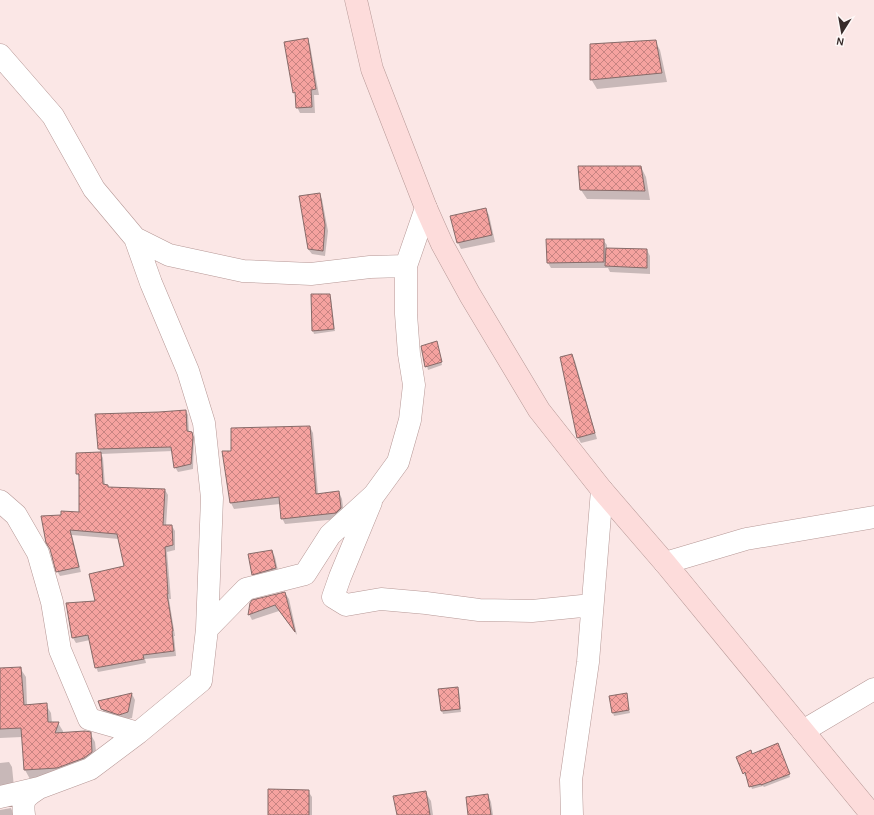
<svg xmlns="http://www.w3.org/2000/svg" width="874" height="815" font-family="Karla,sans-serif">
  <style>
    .shadow { fill: #0003 }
    .building { fill: url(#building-cross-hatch); stroke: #876b69 }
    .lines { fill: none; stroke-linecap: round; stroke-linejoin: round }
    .street-casing { stroke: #b69896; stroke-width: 23 }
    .secondary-casing { stroke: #b69896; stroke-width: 23 }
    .street { stroke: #fff; stroke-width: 22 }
    .secondary { stroke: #fddcdb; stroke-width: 22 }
  </style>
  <defs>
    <pattern id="building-cross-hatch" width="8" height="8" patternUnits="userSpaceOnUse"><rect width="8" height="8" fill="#f5a29f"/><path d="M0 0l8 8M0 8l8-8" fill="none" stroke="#c78482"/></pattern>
  </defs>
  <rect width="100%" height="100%" fill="#fbe7e6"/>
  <path class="shadow" d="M 307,39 L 310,45 L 319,95 L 314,95 L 315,113 L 300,113 L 297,107 L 296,96 L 294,92 Z
    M 655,41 L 660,50 L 667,82 L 597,89 L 591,79 Z
    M 641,167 L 646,177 L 650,200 L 587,199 L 581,190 Z
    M 319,194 L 322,199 L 328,231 L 325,256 L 312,254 L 308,249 Z
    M 485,209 L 489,215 L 495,242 L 461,249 L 458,243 Z
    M 603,240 L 607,245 L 607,249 L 647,250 L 650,256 L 650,274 L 610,272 L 608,268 L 551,268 L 548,263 Z
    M 329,295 L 331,298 L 335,331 L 314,334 L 313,331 Z
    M 436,343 L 442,365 L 428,370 L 422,346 Z
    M 572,355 L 575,361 L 597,439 L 581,443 L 578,438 Z
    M 186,411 L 188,415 L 189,432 L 192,433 L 194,437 L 193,469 L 178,472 L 175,467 L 173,451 L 101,454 L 103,458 L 105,485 L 108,486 L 109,488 L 165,490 L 168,495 L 166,526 L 172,526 L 175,531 L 175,550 L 167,552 L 171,599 L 169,599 L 175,636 L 174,636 L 176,656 L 145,659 L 146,663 L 98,672 L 96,667 L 90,640 L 76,643 L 73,638 L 97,602 L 125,567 L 119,539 L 72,535 L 81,572 L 60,576 L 57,571 L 61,516 L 80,513 L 80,479 L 77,473 L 77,454 L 101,453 L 99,449 L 159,413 Z
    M 310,427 L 313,433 L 318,494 L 339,492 L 342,499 L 344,515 L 339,519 L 285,524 L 282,518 L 280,504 L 234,509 L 231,503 L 232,452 Z
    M 272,551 L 275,557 L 279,575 L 256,580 L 253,574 Z
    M 285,593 L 289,599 L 297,635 L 279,611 L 252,620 L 249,614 Z
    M 20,668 L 26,677 L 27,706 L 46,705 L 51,713 L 52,723 L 58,723 L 63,731 L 63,733 L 90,733 L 95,742 L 97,761 L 89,767 L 30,779 L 25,770 L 22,737 L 0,738 L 0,669 Z
    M 457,688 L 459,691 L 461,712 L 443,714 L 442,711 Z
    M 132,694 L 135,700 L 132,718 L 123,720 L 105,715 L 102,709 Z
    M 626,694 L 630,713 L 614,716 L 613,713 Z
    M 779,747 L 790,777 L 764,787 L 763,786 L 752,789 L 747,775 L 745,776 L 744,773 L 752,755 Z
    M 9,762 L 12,767 L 14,787 L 0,790 L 0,763 Z
    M 308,791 L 312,797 L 312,815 L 269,815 Z
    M 425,792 L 431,801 L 433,815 L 398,815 Z
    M 488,795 L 491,802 L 493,815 L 469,815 Z
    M 11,808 L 14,815 L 0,815 L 0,810 Z"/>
  <path class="building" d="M 308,38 L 316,89 L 311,90 L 312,107 L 296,108 L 295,92 L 293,93 L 284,42 Z
    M 656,40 L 662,73 L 590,80 L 590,44 Z
    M 578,166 L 641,166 L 645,191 L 580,190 Z
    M 320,193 L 325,225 L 323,251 L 308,249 L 299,196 Z
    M 486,208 L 492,235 L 457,243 L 450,216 Z
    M 546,239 L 604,239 L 604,262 L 547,263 Z
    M 606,248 L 647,249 L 647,268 L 605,266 Z
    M 311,294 L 330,294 L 334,329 L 312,331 Z
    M 437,341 L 442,362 L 425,367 L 421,346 Z
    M 572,354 L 595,433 L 577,438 L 560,357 Z
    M 186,410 L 187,431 L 192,432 L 193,437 L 191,464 L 174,468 L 171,447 L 98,449 L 95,414 L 159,412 Z
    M 310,426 L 316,494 L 339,491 L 341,508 L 336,513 L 281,519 L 279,497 L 230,503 L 222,451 L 231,451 L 231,428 Z
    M 101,452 L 103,484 L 108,485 L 108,487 L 165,489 L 163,525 L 172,525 L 173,545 L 165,547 L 168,594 L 167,594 L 173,631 L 172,631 L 174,651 L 143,655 L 144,659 L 95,668 L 88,635 L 72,638 L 66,603 L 95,601 L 89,574 L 124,566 L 117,534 L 70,530 L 79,567 L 56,572 L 50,549 L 46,543 L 41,516 L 61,515 L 61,511 L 79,512 L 79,474 L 76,474 L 76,453 Z
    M 272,550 L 276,568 L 252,575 L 248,554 Z
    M 285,592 L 295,632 L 275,605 L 248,615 L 250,603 L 252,600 Z
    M 21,667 L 24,705 L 47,703 L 48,722 L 59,722 L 55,733 L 85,731 L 91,732 L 92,752 L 84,758 L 57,768 L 24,770 L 21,728 L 0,729 L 0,668 Z
    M 458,687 L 460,709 L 441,711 L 438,689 Z
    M 132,693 L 128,712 L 119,715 L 101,709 L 98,701 Z
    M 627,693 L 629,710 L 612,713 L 609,696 Z
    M 778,743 L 790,774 L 761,785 L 761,784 L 749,787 L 745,772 L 743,774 L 736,757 L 751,750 L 752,754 Z
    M 268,789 L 309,790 L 309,815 L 268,815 Z
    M 426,791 L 430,815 L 397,815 L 393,796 Z
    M 488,794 L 491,815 L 468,815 L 466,797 Z"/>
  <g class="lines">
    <defs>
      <path id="street" d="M 0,55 L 53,116 L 94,189 L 135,238 L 151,283 L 188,371 L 204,423 L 212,498 L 207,629 L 201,681 L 138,733 L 90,769 L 39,788 L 0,797
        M 135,238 L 169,255 L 243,271 L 311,274 L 370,267 L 406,266
        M 0,501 L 16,515 L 38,553 L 52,602 L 60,650 L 89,719 L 138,733
        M 371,502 L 340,577 L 333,597 L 346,605 L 381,599 L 426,603 L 479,610 L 532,611 L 592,605
        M 665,563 L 746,539 L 874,517
        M 207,629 L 246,589 L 305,574 L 330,535 L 374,495 L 398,462 L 410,420 L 414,385 L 409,354 L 406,314 L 406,266 L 426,208
        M 803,731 L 874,689
        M 24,815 C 22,799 25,797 39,788
        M 572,815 L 571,780 L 588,662 L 602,490"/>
      <path id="secondary" d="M 356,0 L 372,69 L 426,208 L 442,244 L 470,295 L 539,410 L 602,490 L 665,563 L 872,815"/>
    </defs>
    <use href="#street" class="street-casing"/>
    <use href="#secondary" class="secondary-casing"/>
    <use href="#street" class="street"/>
    <use href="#secondary" class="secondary"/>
  </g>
  <g transform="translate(842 32) rotate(191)" stroke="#fef8f7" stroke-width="3" paint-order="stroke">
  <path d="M0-3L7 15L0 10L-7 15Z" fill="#372b2a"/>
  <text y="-6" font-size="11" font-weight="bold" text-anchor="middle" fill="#372b2a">N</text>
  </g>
</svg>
